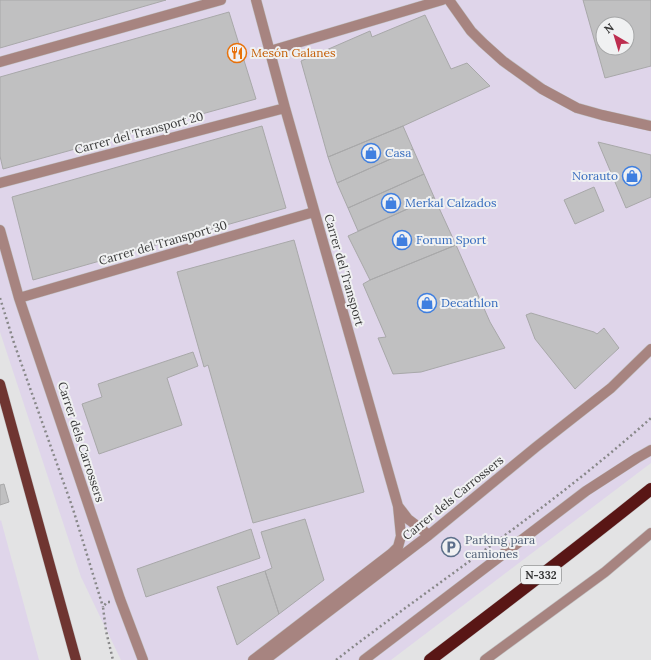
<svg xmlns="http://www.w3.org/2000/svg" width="651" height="660" font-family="Lora,serif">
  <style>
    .commercial { fill: #dfd5ea; fill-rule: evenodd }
    .building { fill: #c0c0c1; stroke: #a8a8a9; fill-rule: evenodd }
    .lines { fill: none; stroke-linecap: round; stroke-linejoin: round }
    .minor-casing { stroke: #c1c1c2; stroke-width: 11 }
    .major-casing { stroke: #c1c1c2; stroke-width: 11 }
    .highway-casing { stroke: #c1c1c2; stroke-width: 13 }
    .path { stroke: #888889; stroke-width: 2.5; stroke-dasharray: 2 3; stroke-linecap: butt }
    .minor { stroke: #a78480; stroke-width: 10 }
    .major { stroke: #6f3531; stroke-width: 10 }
    .highway { stroke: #591615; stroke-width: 12 }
    .labels { text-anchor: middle; stroke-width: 4; stroke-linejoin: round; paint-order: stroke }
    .shield { fill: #f0f1f2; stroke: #6f7070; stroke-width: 1 }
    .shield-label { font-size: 11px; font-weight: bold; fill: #383838 }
    .food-label { font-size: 12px; fill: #c56008; stroke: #f0f1f2; text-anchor: start }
    .street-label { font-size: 12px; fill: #383838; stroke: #f0f1f2 }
    .shop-label { font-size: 12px; fill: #366cbe; stroke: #f0f1f2; text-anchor: start }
    .service-label { font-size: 12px; fill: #4e5e75; stroke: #f0f1f2; text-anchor: start }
  </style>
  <rect width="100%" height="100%" fill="#e3e3e4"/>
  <path class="commercial" d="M 0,0 L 651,0 L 651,463 L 391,660 L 121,660 L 81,577 L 0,332 ZM 603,24 L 627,24 L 627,48 L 603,48 Z
    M 1,520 L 2,524 L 39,660 L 0,660 L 0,521 Z"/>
  <path class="building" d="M 0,0 L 166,0 L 0,48 Z
    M 583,0 L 651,0 L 651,66 L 605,78 ZM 603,24 L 627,24 L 627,48 L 603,48 Z
    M 229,12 L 256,99 L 3,169 L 0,156 L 0,77 Z
    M 425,15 L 451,69 L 467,63 L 490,86 L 403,126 L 328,157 L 301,61 L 370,31 L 372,37 Z
    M 262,126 L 286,208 L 33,280 L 12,197 Z
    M 403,126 L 413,149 L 337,183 L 328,157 Z
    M 598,142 L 651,155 L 651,197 L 626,208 Z
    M 413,149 L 424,174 L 348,208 L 337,183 Z
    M 424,174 L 434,197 L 358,231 L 348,208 Z
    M 594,187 L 604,211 L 575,224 L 564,200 Z
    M 434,197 L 456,245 L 370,280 L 348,236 Z
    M 294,240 L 364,492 L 253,523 L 208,365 L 204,367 L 177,272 Z
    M 456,245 L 490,322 L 505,348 L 421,372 L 393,374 L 378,338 L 386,337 L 363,284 L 370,280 Z
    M 531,313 L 594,332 L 597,334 L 604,328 L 619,348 L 575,389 L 535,339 L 526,315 Z
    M 193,352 L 198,366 L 167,378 L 182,425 L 99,454 L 82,404 L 102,397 L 98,384 Z
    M 4,484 L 9,502 L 0,505 L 0,485 Z
    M 305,519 L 324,580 L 279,614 L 265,571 L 272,568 L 261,532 Z
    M 251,529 L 260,558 L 146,597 L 137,569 Z
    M 265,571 L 279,614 L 237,645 L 217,587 Z"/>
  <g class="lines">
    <defs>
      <path id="minor" d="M 256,0 L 285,108 L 398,506 L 408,519 L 429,535
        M 449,0 L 471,31 L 483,43 L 503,61 L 542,89 L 577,108 L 602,115 L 651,126
        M 270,51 L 442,0
        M 0,62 L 221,0
        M 0,183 L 285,108
        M 0,230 L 19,298 L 120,599 L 143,660
        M 19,298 L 314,212
        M 253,660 L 392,553 L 398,547 L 401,536 L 398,506
        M 265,660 L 429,535 L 536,447 L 611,388 L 651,349
        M 364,660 L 586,491 L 637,458 L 651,450
        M 485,660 L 605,572 L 651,533"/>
      <path id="major" d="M 0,384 L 76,660"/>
      <path id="highway" d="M 430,660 C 504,604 579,547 651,489"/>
    </defs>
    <use href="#minor" class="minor-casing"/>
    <use href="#major" class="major-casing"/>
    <use href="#highway" class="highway-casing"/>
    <path class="path" d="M 0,298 L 14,343 L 73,509 L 103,607
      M 110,602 L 107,602 L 103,607 L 106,631 L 113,660
      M 336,660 C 441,579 552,507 651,418"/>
    <use href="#minor" class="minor"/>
    <use href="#major" class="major"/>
    <use href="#highway" class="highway"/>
  </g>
  <defs>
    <symbol id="restaurant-ring" viewBox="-11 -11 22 22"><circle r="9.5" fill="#f0f1f2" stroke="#e8710a" stroke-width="1.5"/><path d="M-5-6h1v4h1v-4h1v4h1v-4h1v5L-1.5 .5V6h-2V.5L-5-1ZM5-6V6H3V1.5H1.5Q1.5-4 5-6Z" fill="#e8710a"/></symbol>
    <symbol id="shop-ring" viewBox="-11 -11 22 22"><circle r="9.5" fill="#f0f1f2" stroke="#3f7fe0" stroke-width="1.5"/><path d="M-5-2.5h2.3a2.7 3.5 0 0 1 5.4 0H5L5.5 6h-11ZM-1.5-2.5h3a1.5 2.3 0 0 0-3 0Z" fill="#3f7fe0"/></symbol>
    <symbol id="parking-ring" viewBox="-11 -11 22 22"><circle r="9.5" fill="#f0f1f2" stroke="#5c6f8a" stroke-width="1.5"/><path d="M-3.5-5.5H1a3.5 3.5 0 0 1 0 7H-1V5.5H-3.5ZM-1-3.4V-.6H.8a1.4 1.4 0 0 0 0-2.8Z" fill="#5c6f8a"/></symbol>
  </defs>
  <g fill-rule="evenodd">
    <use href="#restaurant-ring" x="226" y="42" width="22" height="22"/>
    <use href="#shop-ring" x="360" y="142" width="22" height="22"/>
    <use href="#shop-ring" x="621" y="165" width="22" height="22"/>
    <use href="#shop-ring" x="380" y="192" width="22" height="22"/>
    <use href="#shop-ring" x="391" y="229" width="22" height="22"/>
    <use href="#shop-ring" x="416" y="292" width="22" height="22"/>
    <use href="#parking-ring" x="440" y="536" width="22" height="22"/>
  </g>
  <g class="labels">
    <rect class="shield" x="521" y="566" width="40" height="18" rx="3"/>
    <g class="shield-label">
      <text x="541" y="579">N-332</text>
    </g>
    <g class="food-label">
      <text x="251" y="57">Mesón Galanes</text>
    </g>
    <g class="street-label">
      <text transform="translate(139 133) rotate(-15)" y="4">Carrer del Transport 20</text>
      <text transform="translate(163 243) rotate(-16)" y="4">Carrer del Transport 30</text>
      <text transform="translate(344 270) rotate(74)" y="4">Carrer del Transport</text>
      <text transform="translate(81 442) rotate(72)" y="4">Carrer dels Carrossers</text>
      <text transform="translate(453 498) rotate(-39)" y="4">Carrer dels Carrossers</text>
    </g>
    <g class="shop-label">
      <text x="385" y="157">Casa</text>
      <text x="618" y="180" text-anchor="end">Norauto</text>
      <text x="405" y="207">Merkal Calzados</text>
      <text x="416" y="244">Forum Sport</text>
      <text x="441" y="307">Decathlon</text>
    </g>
    <g class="service-label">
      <text x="465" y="544">Parking para<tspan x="465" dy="14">camiones</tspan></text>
    </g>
  </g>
  <g transform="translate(615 36) rotate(322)"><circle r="19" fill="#f0f1f2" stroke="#a6a7a8"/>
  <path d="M0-3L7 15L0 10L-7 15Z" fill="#bd2d4f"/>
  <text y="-6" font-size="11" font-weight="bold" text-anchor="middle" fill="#383838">N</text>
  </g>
</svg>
